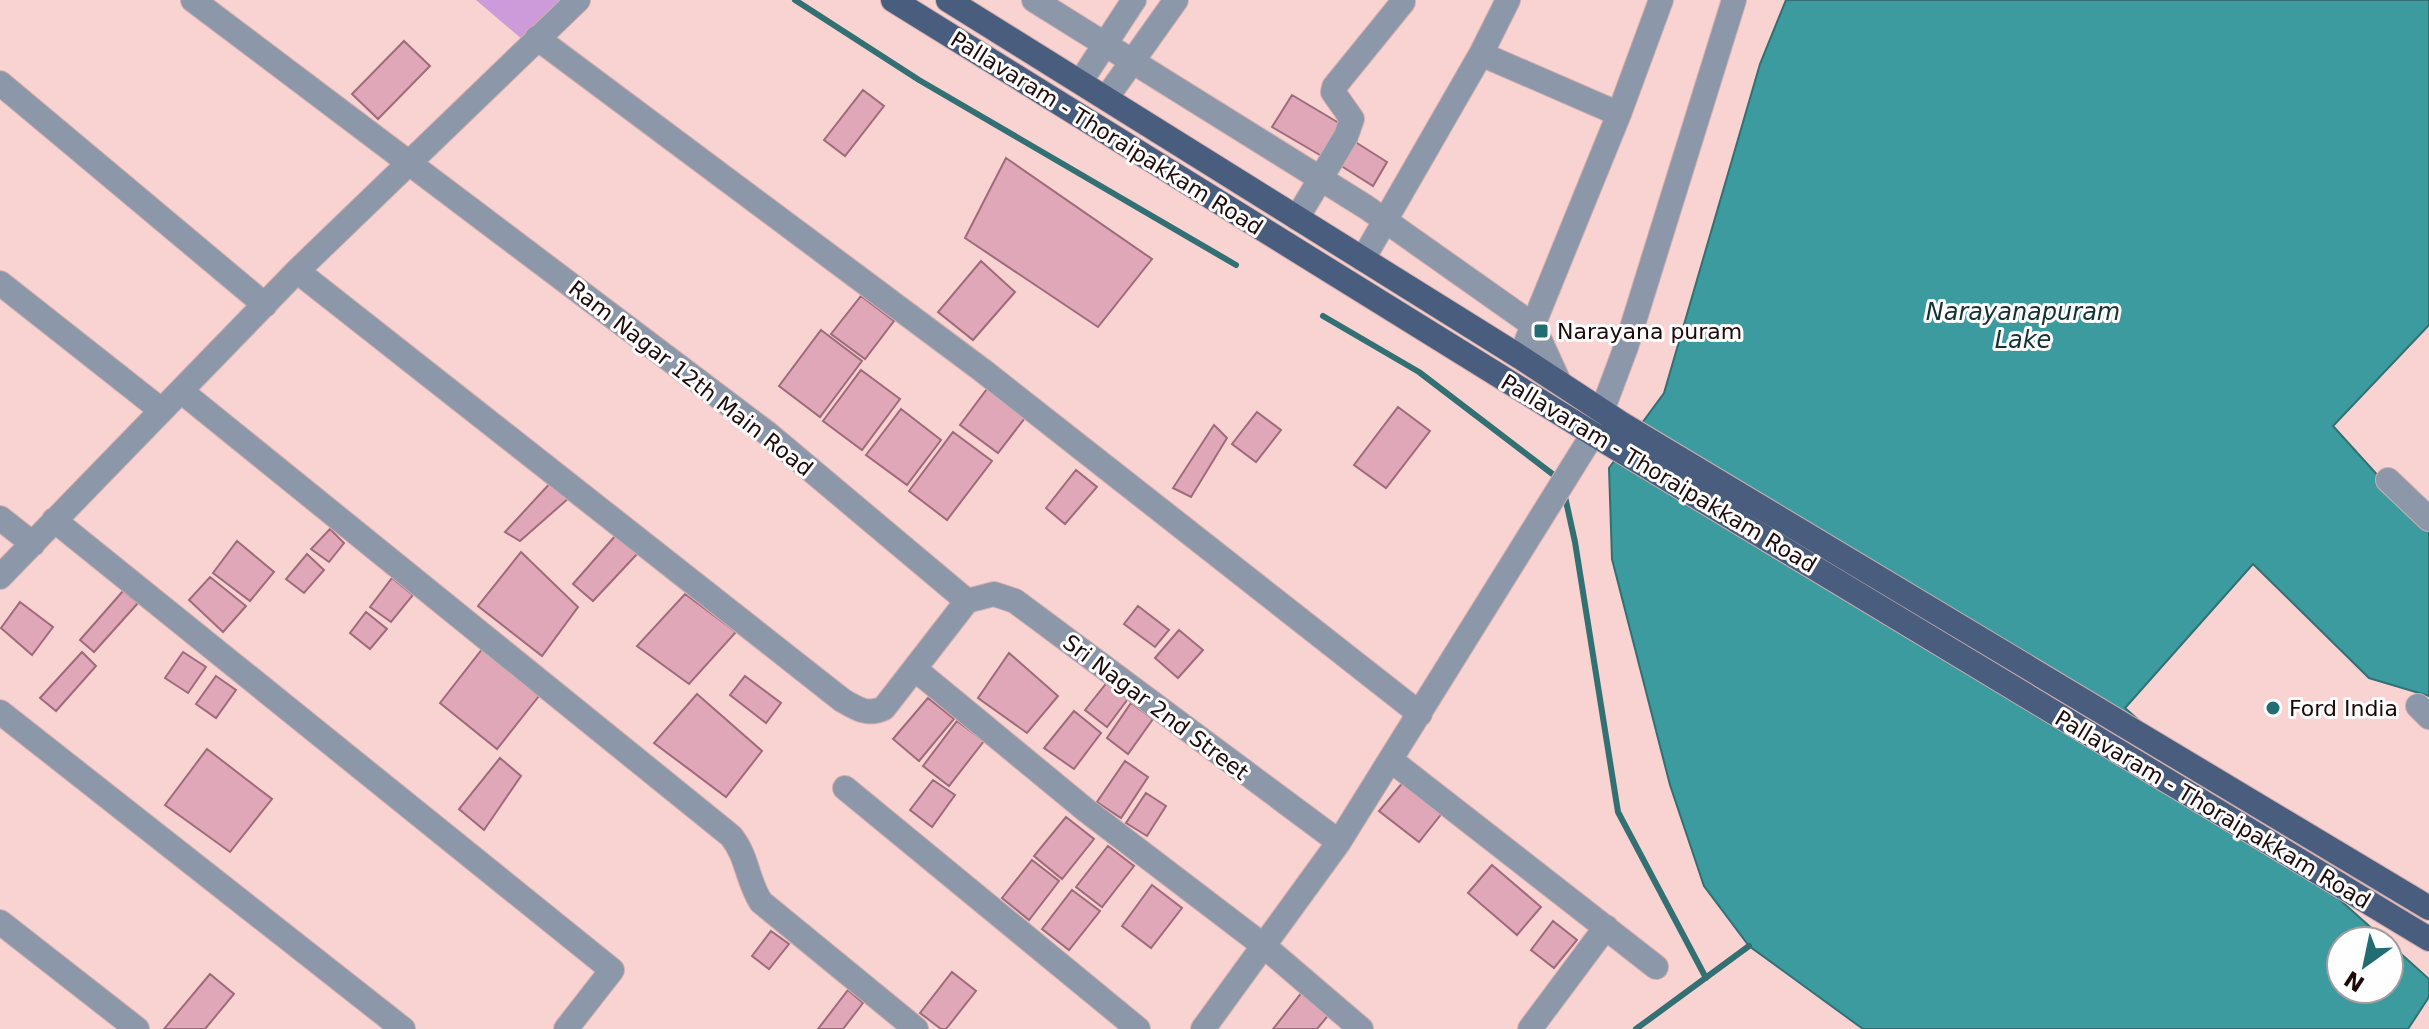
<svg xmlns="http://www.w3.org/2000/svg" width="2429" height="1029" font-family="'DejaVu Sans',sans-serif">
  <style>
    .green { fill: #cd9bd9 }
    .water { fill: #3c9b9f; stroke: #337073; stroke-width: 2 }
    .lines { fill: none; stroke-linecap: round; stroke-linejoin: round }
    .stream { stroke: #337073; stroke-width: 6 }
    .building { fill: #dfa7b7; stroke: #9e6b7a; stroke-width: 2 }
    .minor-casing { stroke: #d1afae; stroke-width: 26 }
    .major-casing { stroke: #d1afae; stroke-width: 26 }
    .minor { stroke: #8c97aa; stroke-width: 24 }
    .major { stroke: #495d7e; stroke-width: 24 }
    .poi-dot { fill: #216d71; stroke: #fefefe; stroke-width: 3 }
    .labels { text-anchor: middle; stroke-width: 6; stroke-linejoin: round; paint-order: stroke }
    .street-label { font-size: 22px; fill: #1e0a0b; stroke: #fefefe }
    .poi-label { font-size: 22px; fill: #1e0a0b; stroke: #fefefe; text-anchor: start }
    .water-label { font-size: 24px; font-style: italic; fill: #143233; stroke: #fefefe }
  </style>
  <rect width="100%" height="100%" fill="#f8d3d2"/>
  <path class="green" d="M 476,0 L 561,0 L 523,40 Z"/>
  <path class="water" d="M 1786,0 L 2429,0 L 2429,325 L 2333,426 L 2429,532 L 2429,696 L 2369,678 L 2253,564 L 2125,708 L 2386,941 L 2341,941 L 2341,989 L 2389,989 L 2389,943 L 2429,979 L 2429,997 L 2408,1029 L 1863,1029 L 1749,946 L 1704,886 L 1670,785 L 1612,559 L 1609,468 L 1664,393 L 1760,64 Z"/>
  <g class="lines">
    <path class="stream" d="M 795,0 L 919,80 L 1236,265
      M 1323,316 L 1419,372 L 1559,479
      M 1564,492 L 1575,542 L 1618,812 L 1706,978
      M 1636,1029 L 1749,946"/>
  </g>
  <path class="building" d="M 404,41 L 430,66 L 378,119 L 352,94 Z
    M 863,90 L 884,106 L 845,156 L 824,140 Z
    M 1292,95 L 1344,126 L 1325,158 L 1272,127 Z
    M 1349,138 L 1387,162 L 1373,186 L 1335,162 Z
    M 1006,158 L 1152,259 L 1098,327 L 965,238 Z
    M 981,261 L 1015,292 L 973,340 L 938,312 Z
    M 861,296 L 894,321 L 865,359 L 831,334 Z
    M 821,330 L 862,361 L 820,417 L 779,386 Z
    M 861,370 L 900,399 L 862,450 L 823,421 Z
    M 990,385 L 1028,414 L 998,453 L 960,425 Z
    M 1398,407 L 1430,431 L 1386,488 L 1354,465 Z
    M 901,409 L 941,440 L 907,485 L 866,455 Z
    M 1257,412 L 1281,430 L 1256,462 L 1232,444 Z
    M 1214,425 L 1227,438 L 1191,497 L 1173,488 Z
    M 953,432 L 992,461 L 947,520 L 909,491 Z
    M 1076,470 L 1097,487 L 1065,524 L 1046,508 Z
    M 553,480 L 570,497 L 520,541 L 505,532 Z
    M 330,529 L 344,543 L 329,562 L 311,549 Z
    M 616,535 L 638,553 L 593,601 L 573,584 Z
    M 237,541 L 274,572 L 250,601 L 213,573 Z
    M 521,552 L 578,607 L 542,656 L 478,606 Z
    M 307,554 L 324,570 L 304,593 L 286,579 Z
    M 210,577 L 246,606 L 223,632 L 189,600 Z
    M 392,578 L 413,595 L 391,622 L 370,607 Z
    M 123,591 L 138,603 L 94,652 L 80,640 Z
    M 685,594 L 736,632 L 689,684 L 637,646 Z
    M 20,602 L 53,627 L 32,655 L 1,628 Z
    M 1138,606 L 1169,630 L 1155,647 L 1124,624 Z
    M 366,612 L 387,629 L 370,649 L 350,633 Z
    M 1179,630 L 1203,650 L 1178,678 L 1155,658 Z
    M 483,648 L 539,696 L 497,749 L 440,703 Z
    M 82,652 L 96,666 L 56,711 L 40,698 Z
    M 183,652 L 206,667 L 188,693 L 165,678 Z
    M 1009,653 L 1058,696 L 1027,733 L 978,698 Z
    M 216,676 L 236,690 L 216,718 L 196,704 Z
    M 745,676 L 781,703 L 766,723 L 730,695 Z
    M 1109,680 L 1130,696 L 1107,727 L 1085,710 Z
    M 697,694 L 762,751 L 726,797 L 654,743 Z
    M 928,698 L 954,719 L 919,761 L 893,739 Z
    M 1131,703 L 1153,719 L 1128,754 L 1107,738 Z
    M 1074,711 L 1101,733 L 1074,769 L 1044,748 Z
    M 957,721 L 984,741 L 949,786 L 923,766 Z
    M 207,749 L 272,799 L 230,852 L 165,805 Z
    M 500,758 L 521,776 L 484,830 L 459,809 Z
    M 1125,761 L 1148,777 L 1121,818 L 1097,802 Z
    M 933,780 L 955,795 L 932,827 L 910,810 Z
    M 1404,781 L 1443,812 L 1419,842 L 1379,811 Z
    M 1146,793 L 1166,806 L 1147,836 L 1126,823 Z
    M 1066,817 L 1094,839 L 1062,879 L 1034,856 Z
    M 1108,846 L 1134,866 L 1102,907 L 1076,887 Z
    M 1032,860 L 1059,881 L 1029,920 L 1002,898 Z
    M 1492,865 L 1541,907 L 1517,935 L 1468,893 Z
    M 1152,885 L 1182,908 L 1151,948 L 1122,926 Z
    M 1072,890 L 1100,911 L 1069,950 L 1042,929 Z
    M 1553,921 L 1577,940 L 1554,968 L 1531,950 Z
    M 771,931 L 789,944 L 769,969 L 752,956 Z
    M 952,972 L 976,991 L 946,1029 L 941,1029 L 920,1013 Z
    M 210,974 L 234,994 L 205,1029 L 164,1029 Z
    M 848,990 L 863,1003 L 843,1029 L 818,1029 Z
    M 1303,991 L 1331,1012 L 1317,1029 L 1273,1029 Z"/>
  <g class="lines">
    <defs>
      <path id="minor" d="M 193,0 L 767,433 L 967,601
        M 1034,0 L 1366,207 L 1533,325 L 1559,382
        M 537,38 L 982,370 L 1420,714
        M 1481,54 L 1619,114
        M 1081,81 L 1134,0
        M 0,83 L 265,305
        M 1107,97 L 1176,0
        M 1297,218 L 1346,136 L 1352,119 L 1333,92 L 1334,87 L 1403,2
        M 1363,259 L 1481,54 L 1508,0
        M 297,271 L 842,700 C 857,709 868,716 884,708 L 967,601
        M 0,283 L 161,410
        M 1527,340 L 1619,114 L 1661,0
        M 181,391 L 731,836 C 748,857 747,881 761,902 L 916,1029
        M 1602,411 L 1626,347 L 1734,0
        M 2388,480 L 2429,519
        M 0,518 L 33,544
        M 54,520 L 612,970 L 566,1029
        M 0,577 L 297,271 L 578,0
        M 967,601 L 994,594 L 1015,601 L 1339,842
        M 916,670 L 1087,811 L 1264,946 L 1361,1029
        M 2418,706 L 2429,717
        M 0,712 L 403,1029
        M 1392,761 L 1656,967
        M 845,788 L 1138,1029
        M 0,922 L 137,1029
        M 1203,1029 L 1339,842 L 1593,434
        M 1530,1029 L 1606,927"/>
      <path id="major" d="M 893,0 L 1593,434 L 2429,939
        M 948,0 L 1520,357 L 1622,424 L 2429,908"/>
    </defs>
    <use href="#minor" class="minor-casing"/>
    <use href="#major" class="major-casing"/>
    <use href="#minor" class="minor"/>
    <use href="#major" class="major"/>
  </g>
  <g class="poi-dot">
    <rect x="1533" y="323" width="16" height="16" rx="4"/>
    <circle cx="2273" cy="708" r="8"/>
  </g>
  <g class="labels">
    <g class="street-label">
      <text transform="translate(1107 133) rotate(32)" y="8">Pallavaram - Thoraipakkam Road</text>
      <text transform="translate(691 378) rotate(38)" y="8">Ram Nagar 12th Main Road</text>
      <text transform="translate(1659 473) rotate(31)" y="8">Pallavaram - Thoraipakkam Road</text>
      <text transform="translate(1156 707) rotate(37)" y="8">Sri Nagar 2nd Street</text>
      <text transform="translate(2213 809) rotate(31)" y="8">Pallavaram - Thoraipakkam Road</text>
    </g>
    <g class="poi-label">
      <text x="1557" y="339">Narayana puram</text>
      <text x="2289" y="716">Ford India</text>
    </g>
    <g class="water-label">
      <text x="2023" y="320">Narayanapuram<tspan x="2023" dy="28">Lake</tspan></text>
    </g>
  </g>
  <g transform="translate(2365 965) rotate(213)"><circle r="38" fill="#fefefe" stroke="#a49c9d" stroke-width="2"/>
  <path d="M0-6L14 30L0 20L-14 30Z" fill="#216d71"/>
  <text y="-12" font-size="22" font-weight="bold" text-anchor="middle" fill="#1e0a0b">N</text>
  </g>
</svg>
